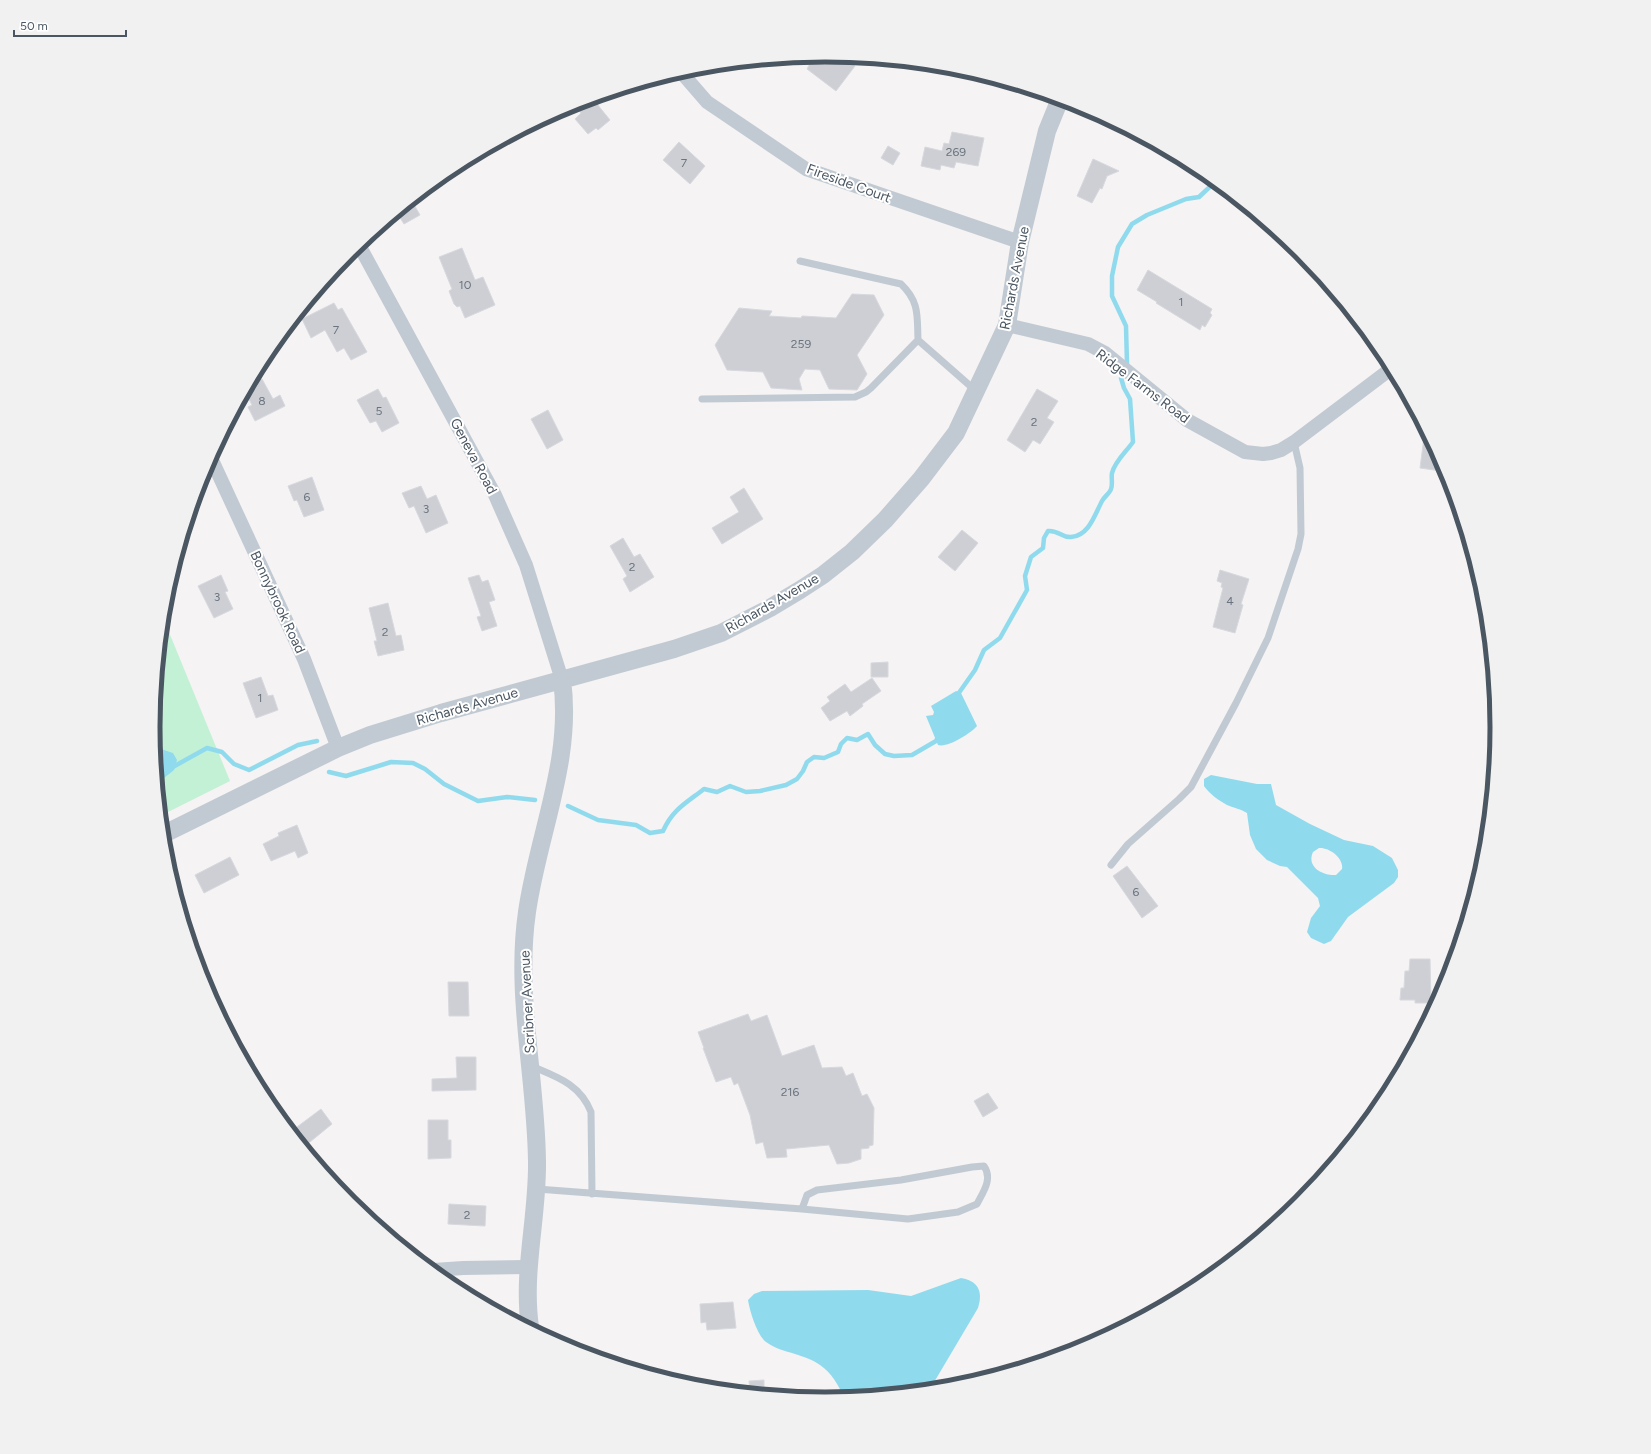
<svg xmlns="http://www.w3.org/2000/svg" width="1651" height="1454" font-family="Figtree,sans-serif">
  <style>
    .green { fill: #c3f1d5 }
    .water { fill: #90daee; fill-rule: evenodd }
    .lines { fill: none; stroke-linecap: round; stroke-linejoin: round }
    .stream { stroke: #90daee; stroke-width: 4.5 }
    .building { fill: #cdcfd5; stroke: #d7d9de }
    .service { stroke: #c1cad2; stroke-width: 7 }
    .minor { stroke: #c1cad2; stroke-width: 14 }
    .tertiary { stroke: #c1cad2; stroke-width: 18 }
    .labels { text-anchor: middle; stroke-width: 4; stroke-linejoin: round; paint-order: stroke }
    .number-label { font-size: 12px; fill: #6b747e }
    .street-label { font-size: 14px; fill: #4a5661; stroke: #fff }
    .rim { fill: none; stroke: #4a5661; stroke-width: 5 }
  </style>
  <rect width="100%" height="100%" fill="#f5f3f3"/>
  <path class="green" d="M 164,620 L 230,781 L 162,815 L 154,727 Z"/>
  <path class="water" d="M 956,691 L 961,693 L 977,726 C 971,733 948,748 938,745 L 926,716 L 933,715 L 934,712 L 931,706 Z
    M 155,747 L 173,753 L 177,760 L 174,770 L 159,782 Z
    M 1211,775 L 1257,784 L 1271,784 L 1276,805 L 1310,824 L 1344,840 L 1373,846 L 1392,858 L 1398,870 L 1398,877 L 1394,883 L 1348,917 L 1331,941 L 1324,944 L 1311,938 L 1307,932 L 1311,918 L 1320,906 L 1318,898 L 1287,867 L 1280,866 L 1267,860 L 1256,849 L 1250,835 L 1247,813 C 1241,809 1234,808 1227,805 C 1218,800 1210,794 1204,786 L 1204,779 ZM 1319,848 C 1329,847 1344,858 1342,869 L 1336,875 C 1323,876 1306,867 1313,852 Z
    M 961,1278 C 979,1281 983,1292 978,1308 L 930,1389 L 844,1397 C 838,1385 832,1373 820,1365 C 812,1359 804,1357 795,1354 C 785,1351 774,1348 766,1342 C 757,1335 750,1312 748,1300 L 754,1294 L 762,1291 L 868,1290 L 911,1296 Z"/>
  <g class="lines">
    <path class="stream" d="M 1127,364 L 1126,326 L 1112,296 L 1112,276 L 1118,247 L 1132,224 L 1147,215 L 1186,199 L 1199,197 L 1215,182
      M 956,697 L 975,670 L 984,650 L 1000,638 L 1027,590 L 1025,576 L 1031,557 L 1043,548 L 1044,538 L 1048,531 C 1059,530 1062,538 1071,537 C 1089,536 1095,514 1102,501 C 1104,497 1110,493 1111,489 C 1113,484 1111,478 1112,473 C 1115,461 1126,452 1133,442 L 1130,399 L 1124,388 L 1121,378
      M 171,768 L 207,748 L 222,752 L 234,764 L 249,770 L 298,745 L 317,741
      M 329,772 L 346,776 L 391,762 L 413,763 L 425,769 L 444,784 L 478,801 L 507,797 L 535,800
      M 568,806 L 598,820 L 636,825 L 650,833 L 663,831 C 673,809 686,803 704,789 L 717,792 L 730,786 L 746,792 L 760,791 L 786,785 L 797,779 L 803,771 L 807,762 L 814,757 L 824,758 L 838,752 L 841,744 L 847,738 L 857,740 L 868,734 L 875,745 L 885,754 L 894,756 L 912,755 L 936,741 L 938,737"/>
  </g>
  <path class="building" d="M 826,55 L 842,57 L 855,66 L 836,91 L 807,69 L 814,56 Z
    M 593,99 L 610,120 L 598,130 L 596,128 L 588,134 L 575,119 L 581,113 L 573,105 Z
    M 952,132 L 984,138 L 978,166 L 956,162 L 954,168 L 941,165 L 940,170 L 921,166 L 925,147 L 942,151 L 944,143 L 949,144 Z
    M 679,142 L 705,166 L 690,184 L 663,160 Z
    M 888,146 L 900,153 L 893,165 L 881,158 Z
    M 1093,159 L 1119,171 L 1107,176 L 1102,189 L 1100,188 L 1092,203 L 1077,196 Z
    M 412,201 L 420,215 L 404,224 L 397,213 Z
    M 462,248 L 475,280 L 483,277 L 495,305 L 465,318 L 460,306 L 457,307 L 454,304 L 449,291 L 452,289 L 439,257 Z
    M 1148,270 L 1212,309 L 1210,313 L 1212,315 L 1205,327 L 1202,325 L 1200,330 L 1156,303 L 1157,302 L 1137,290 Z
    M 852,294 L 874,295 L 884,315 L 857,355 L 867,374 L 857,390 L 829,389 L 820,370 L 805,369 L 799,379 L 802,390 L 771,388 L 763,372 L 727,370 L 715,345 L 739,308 L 772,311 L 769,316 L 801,318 L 802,316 L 836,318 Z
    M 334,303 L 338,310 L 342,308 L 367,352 L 351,360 L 344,348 L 337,352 L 325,330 L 311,338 L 302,319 Z
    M 262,379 L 273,399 L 280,395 L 285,406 L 255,421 L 248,407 L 252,405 L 246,393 L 250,384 Z
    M 378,389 L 383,398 L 386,397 L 399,423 L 382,432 L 376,421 L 370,423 L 357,400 Z
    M 1037,389 L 1058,401 L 1047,418 L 1054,422 L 1040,444 L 1033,440 L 1025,452 L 1007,440 Z
    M 548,410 L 563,440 L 547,449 L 531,419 Z
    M 1425,430 L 1442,461 L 1441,471 L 1420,468 Z
    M 312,477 L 324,510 L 304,517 L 297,500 L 294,501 L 288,486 Z
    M 421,486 L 427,499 L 436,495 L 448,523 L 426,533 L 414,506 L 409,508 L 402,493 Z
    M 744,488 L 763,519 L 722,544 L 712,528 L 739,512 L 730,497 Z
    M 962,530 L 978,543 L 955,571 L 938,557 Z
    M 623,538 L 634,557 L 640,554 L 654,577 L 630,592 L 623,579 L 627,576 L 610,546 Z
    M 1220,570 L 1249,579 L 1241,604 L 1243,605 L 1235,633 L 1213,627 L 1223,588 L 1221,587 L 1222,583 L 1217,581 Z
    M 221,575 L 228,591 L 225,592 L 233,609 L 214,618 L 198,586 Z
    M 479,575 L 482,582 L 488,580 L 495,600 L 489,602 L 497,626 L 482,631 L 477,617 L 481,616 L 468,578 Z
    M 388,603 L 396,636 L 401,635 L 404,650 L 378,656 L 374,641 L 377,641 L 369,608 Z
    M 888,662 L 888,677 L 871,677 L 871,663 Z
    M 261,677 L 268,696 L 273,695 L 278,710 L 256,718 L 243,683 Z
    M 872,678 L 881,691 L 862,704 L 863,706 L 850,716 L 847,711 L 830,721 L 821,708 L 830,701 L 827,697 L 845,684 L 851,692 Z
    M 297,825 L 308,853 L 298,858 L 295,851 L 271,861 L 263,844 L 279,836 L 278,833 Z
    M 230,857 L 239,875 L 204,893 L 195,875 Z
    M 1127,866 L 1158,906 L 1142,918 L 1113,876 Z
    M 1410,959 L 1430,959 L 1431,1003 L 1415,1003 L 1415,1000 L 1400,1000 L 1401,988 L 1404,988 L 1405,971 L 1409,971 Z
    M 448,982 L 468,982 L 469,1016 L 449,1016 Z
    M 748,1014 L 751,1021 L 767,1015 L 782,1056 L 814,1045 L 822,1068 L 842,1067 L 846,1076 L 853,1073 L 862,1096 L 867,1094 L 874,1108 L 873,1145 L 869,1146 L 869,1148 L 861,1149 L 861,1159 L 849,1163 L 837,1164 L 829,1145 L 786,1149 L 787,1157 L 767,1158 L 763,1142 L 756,1144 L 750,1115 L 738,1083 L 734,1085 L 731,1077 L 716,1082 L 703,1048 L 704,1048 L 698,1032 Z
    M 456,1057 L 476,1057 L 476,1090 L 432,1091 L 432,1079 L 457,1078 Z
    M 988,1093 L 998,1108 L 983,1117 L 974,1101 Z
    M 321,1109 L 332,1124 L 305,1146 L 293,1130 Z
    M 428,1120 L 448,1120 L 448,1140 L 451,1140 L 451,1158 L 428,1159 Z
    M 449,1204 L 486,1206 L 485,1226 L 448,1224 Z
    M 733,1302 L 736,1328 L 707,1330 L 706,1322 L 701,1323 L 700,1304 Z
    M 764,1380 L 764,1393 L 750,1392 L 749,1381 Z"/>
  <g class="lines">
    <path class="service" d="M 800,261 L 901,284 C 920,302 917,317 918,340
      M 702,399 L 855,397 L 866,392 L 871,388 L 918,340 L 976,391
      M 1111,865 L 1128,844 L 1179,799 L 1191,787 L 1236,703 L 1268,638 L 1298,549 L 1301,534 L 1300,468 L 1294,442
      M 531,1066 C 557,1077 580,1084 591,1112 L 592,1194
      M 537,1189 L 802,1209 L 908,1219 L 958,1212 L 977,1204 C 983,1192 993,1179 984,1166 L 972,1167 L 901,1180 L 817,1190 L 807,1195 L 802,1209"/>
    <path class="minor" d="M 681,72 L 707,102 L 806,169 L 1020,242
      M 359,245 L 495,495 L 526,565 L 562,680
      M 1007,325 L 1088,344 L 1105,353 L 1187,420 L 1245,452 L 1263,454 L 1271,453 L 1281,450 L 1294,442 L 1392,368
      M 211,458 L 304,659 L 338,748
      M 434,1270 L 463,1268 L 529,1267"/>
    <path class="tertiary" d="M 164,834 L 338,748 L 370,735 L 441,713 L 674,649 L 721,633 L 770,608 L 800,590 L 823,575 L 852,552 L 885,520 L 921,479 L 956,433 L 1007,325 L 1020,242 L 1047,131 L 1060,99
      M 530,1327 C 522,1272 538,1216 537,1161 C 536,1078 515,994 527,912 C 538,834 573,760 562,680"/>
  </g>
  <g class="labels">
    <g class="number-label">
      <text x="956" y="156">269</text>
      <text x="684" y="167">7</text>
      <text x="465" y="289">10</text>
      <text x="1181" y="306">1</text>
      <text x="336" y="334">7</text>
      <text x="801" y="348">259</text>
      <text x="262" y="405">8</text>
      <text x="379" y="415">5</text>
      <text x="1034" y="426">2</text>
      <text x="307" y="501">6</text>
      <text x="426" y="513">3</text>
      <text x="632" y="571">2</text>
      <text x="217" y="601">3</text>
      <text x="1230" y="605">4</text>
      <text x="385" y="636">2</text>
      <text x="260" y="702">1</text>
      <text x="1136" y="896">6</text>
      <text x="790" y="1096">216</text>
      <text x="467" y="1219">2</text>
    </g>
    <g class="street-label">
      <text transform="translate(849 183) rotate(20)" y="5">Fireside Court</text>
      <text transform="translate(1014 278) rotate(-79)" y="5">Richards Avenue</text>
      <text transform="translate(1143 386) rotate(37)" y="5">Ridge Farms Road</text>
      <text transform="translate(474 456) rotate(62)" y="5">Geneva Road</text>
      <text transform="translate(278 602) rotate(65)" y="5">Bonnybrook Road</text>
      <text transform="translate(772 603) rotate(-30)" y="5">Richards Avenue</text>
      <text transform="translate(467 706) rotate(-16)" y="5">Richards Avenue</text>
      <text transform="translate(527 1002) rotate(-93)" y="5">Scribner Avenue</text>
    </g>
  </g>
  <path d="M0 0H1651V1454H0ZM160 727a665 665 0 1 1 1330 0a665 665 0 1 1-1330 0Z" fill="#f1f1f2" fill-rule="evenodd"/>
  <path class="rim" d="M160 727a665 665 0 1 1 1330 0a665 665 0 1 1-1330 0Z"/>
  <path d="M14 30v6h112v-6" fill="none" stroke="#4a5661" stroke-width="2"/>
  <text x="20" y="30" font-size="12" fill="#4a5661" stroke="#ffffff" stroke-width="3" paint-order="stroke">50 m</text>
</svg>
